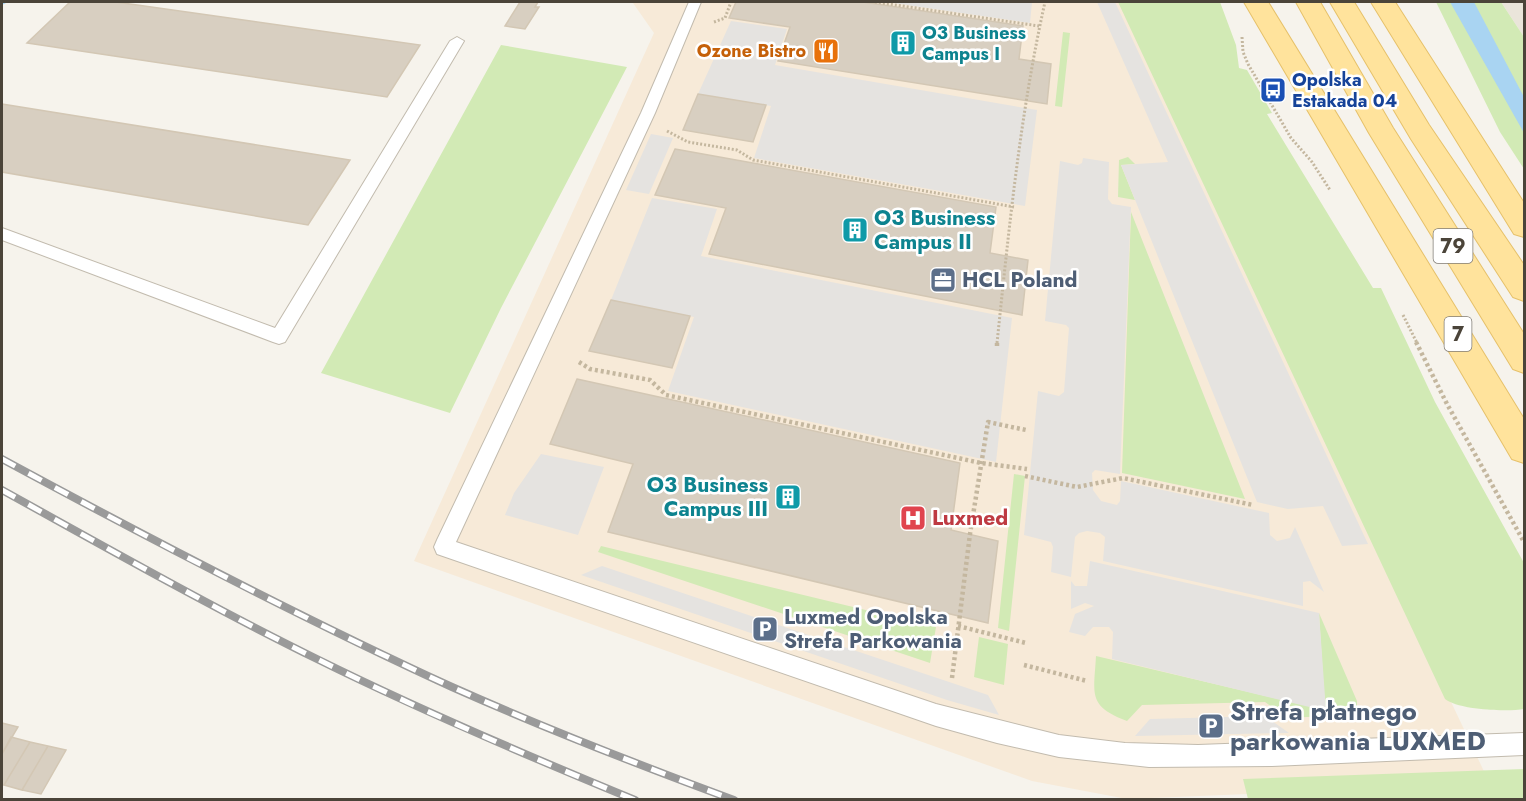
<svg xmlns="http://www.w3.org/2000/svg" width="1526" height="801" font-family="Jost,sans-serif">
  <style>
    .residential { fill: #eae5da }
    .commercial { fill: #f7ead8 }
    .green { fill: #d2eab5 }
    .parking { fill: #e5e3e0 }
    .water { fill: #a9d4f2 }
    .lines { fill: none; stroke-linecap: round; stroke-linejoin: round }
    .stream { fill: #a9d4f2; fill-rule: evenodd }
    .building { fill: #d8cfc1; stroke: #d3c7b4; stroke-width: 1.5 }
    .service-casing { stroke: #c2bbae; stroke-width: 2 }
    .primary-casing { stroke: #e6c16a; stroke-width: 2 }
    .path-far1 { stroke: #c4b79f; stroke-width: 3; stroke-dasharray: 2 2; stroke-linecap: butt }
    .path { stroke: #c4b79f; stroke-width: 4.5; stroke-dasharray: 3 3; stroke-linecap: butt }
    .service { fill: #fff; fill-rule: evenodd }
    .primary { fill: #ffe39c; fill-rule: evenodd }
    .rail-casing { stroke: #9a9a9a; stroke-width: 8 }
    .rail { stroke: #fff; stroke-width: 5; stroke-dasharray: 15; stroke-linecap: butt }
    .labels { text-anchor: middle; stroke-width: 5; stroke-linejoin: round; paint-order: stroke }
    .far-culture-label { font-size: 18px; font-weight: bold; fill: #0d838f; stroke: #fff; text-anchor: start }
    .far-food-label { font-size: 18px; font-weight: bold; fill: #c56008; stroke: #fff; text-anchor: end }
    .far-transit-label { font-size: 18px; font-weight: bold; fill: #164399; stroke: #fff; text-anchor: start }
    .shield { fill: #fff; stroke: #817c74; stroke-width: 1.5 }
    .shield-label { font-size: 20px; font-weight: bold; fill: #4b4439 }
    .culture-label { font-size: 21px; font-weight: bold; fill: #0d838f; stroke: #fff; text-anchor: start }
    .service-label { font-size: 21px; font-weight: bold; fill: #4e5e75; stroke: #fff; text-anchor: start }
    .health-label { font-size: 21px; font-weight: bold; fill: #be3a42; stroke: #fff; text-anchor: start }
    .near-service-label { font-size: 26px; font-weight: bold; fill: #4e5e75; stroke: #fff; text-anchor: start }
  </style>
  <rect width="100%" height="100%" fill="#f6f3ec"/>
  <path class="residential" d="M 1501,2 L 1524,2 L 1524,37 Z"/>
  <path class="commercial" d="M 633,3 L 1119,2 L 1490,784 L 1127,799 L 1032,781 L 414,561 L 654,33 Z"/>
  <path class="green" d="M 1118,2 L 1220,2 L 1236,45 L 1239,68 L 1247,70 L 1272,113 L 1267,114 L 1373,288 L 1381,288 L 1435,402 L 1524,563 L 1524,709 C 1507,712 1459,710 1445,699 Z
    M 1436,2 L 1501,2 L 1524,37 L 1524,169 L 1500,132 Z
    M 1063,32 L 1070,33 L 1062,107 L 1055,106 Z
    M 501,45 L 627,67 L 501,308 L 450,413 L 321,373 Z
    M 1128,157 L 1135,164 L 1121,165 L 1135,200 L 1118,197 L 1119,160 Z
    M 1131,212 L 1245,499 L 1122,473 Z
    M 1014,474 L 1025,476 L 1009,631 L 998,628 Z
    M 601,546 L 936,627 L 930,663 L 598,552 Z
    M 1319,613 L 1357,701 L 1357,710 L 1348,715 L 1287,718 L 1265,702 L 1142,705 L 1127,721 C 1087,706 1094,694 1096,656 L 1325,710 Z
    M 979,637 L 1008,644 L 1004,685 L 974,677 Z
    M 1524,769 L 1524,800 L 1248,799 L 1243,779 Z"/>
  <path class="parking" d="M 886,2 L 1032,2 L 1030,23 Z
    M 1097,2 L 1115,2 L 1368,544 L 1342,546 L 1323,506 L 1288,509 L 1257,502 L 1121,165 L 1168,162 Z
    M 731,21 L 787,29 L 775,65 L 1037,110 L 1025,206 L 754,158 L 771,106 L 698,94 Z
    M 651,134 L 673,138 L 649,194 L 626,190 Z
    M 1083,158 L 1109,162 L 1108,199 L 1112,204 L 1131,207 L 1120,474 L 1095,470 L 1092,473 L 1093,490 L 1101,501 L 1117,505 L 1120,501 L 1121,481 L 1269,513 L 1270,535 L 1277,541 L 1290,538 L 1295,527 L 1324,592 L 1310,581 L 1303,582 L 1303,606 L 1103,561 L 1105,537 L 1100,533 L 1087,531 L 1079,533 L 1075,537 L 1071,577 L 1051,572 L 1053,547 L 1051,542 L 1024,535 L 1038,391 L 1059,396 L 1064,392 L 1069,328 L 1066,325 L 1045,321 L 1060,161 L 1078,165 L 1082,163 Z
    M 652,198 L 717,209 L 701,256 L 1012,318 L 996,462 L 668,391 L 694,317 L 611,300 Z
    M 541,454 L 604,467 L 578,535 L 505,515 L 514,493 Z
    M 1090,561 L 1319,613 L 1326,711 L 1112,659 L 1113,632 L 1109,627 L 1093,627 L 1085,636 L 1069,632 L 1075,614 L 1094,606 L 1085,603 L 1071,609 L 1071,581 L 1075,586 L 1087,586 Z
    M 602,566 L 988,695 L 999,715 L 947,700 L 581,575 Z
    M 1265,716 L 1289,733 L 1135,736 L 1150,719 Z"/>
  <path class="water" d="M 1450,2 L 1474,2 L 1524,97 L 1524,133 Z"/>
  <g class="lines">
    <path class="stream" d="M 2,2 L 8,2 L 2,5 Z"/>
  </g>
  <path class="building" d="M 70,2 L 116,2 L 420,45 L 387,97 L 27,43 Z
    M 520,2 L 538,2 L 535,7 L 539,7 L 525,29 L 505,26 Z
    M 736,2 L 863,2 L 1023,26 L 1019,59 L 1051,64 L 1047,104 L 778,61 L 790,27 L 729,18 Z
    M 698,94 L 766,105 L 753,142 L 683,130 Z
    M 2,104 L 350,160 L 308,225 L 2,172 Z
    M 675,149 L 996,207 L 990,253 L 1028,260 L 1022,315 L 709,254 L 726,208 L 655,195 Z
    M 611,300 L 690,316 L 672,368 L 589,351 Z
    M 577,379 L 960,463 L 951,530 L 998,541 L 988,623 L 608,532 L 633,464 L 550,444 Z
    M 2,723 L 18,727 L 2,754 Z
    M 11,737 L 30,742 L 4,785 L 2,785 L 2,754 Z
    M 30,742 L 48,746 L 22,790 L 4,785 Z
    M 48,746 L 66,750 L 41,794 L 22,790 Z"/>
  <g class="lines">
    <defs>
      <path id="service" d="M 689,2 L 701,2 L 655,113 L 456,542 L 936,704 L 1059,735 L 1125,743 L 1198,745 L 1524,733 L 1524,755 L 1272,766 L 1149,767 L 1059,757 L 997,743 L 936,726 L 437,554 L 434,547 L 437,540 L 641,113 Z
        M 457,37 L 464,41 L 285,342 L 279,344 L 273,342 L 2,240 L 2,228 L 275,328 L 450,41 Z"/>
      <path id="primary" d="M 1244,2 L 1268,2 L 1524,419 L 1524,463 L 1512,459 Z
        M 1296,2 L 1320,2 L 1393,128 L 1524,334 L 1524,373 L 1513,369 L 1369,133 Z
        M 1330,2 L 1354,2 L 1429,125 L 1524,265 L 1524,301 L 1513,297 L 1411,139 Z
        M 1371,2 L 1395,2 L 1524,203 L 1524,237 L 1514,234 Z"/>
    </defs>
    <use href="#service" class="service-casing"/>
    <use href="#primary" class="primary-casing"/>
    <path class="path-far1" d="M 875,2 L 1039,26
      M 714,22 L 725,18 L 731,2
      M 1242,37 L 1243,52 L 1248,64 L 1291,138 L 1312,162 L 1330,190
      M 667,131 L 688,142 L 737,150 L 753,160 L 1014,207
      M 1403,315 L 1417,343
      M 997,343 C 1009,229 1020,114 1045,2"/>
    <path class="path" d="M 1416,342 L 1447,404 L 1524,542
      M 997,346 L 997,342
      M 579,362 L 590,369 L 650,380 L 666,395 L 981,463 L 1027,469
      M 1025,476 L 1077,487 L 1123,478 L 1253,505
      M 958,626 L 1026,643
      M 1024,665 L 1087,681
      M 952,678 L 970,534 L 988,422 L 1026,430"/>
    <use href="#service" class="service"/>
    <use href="#primary" class="primary"/>
    <defs>
      <path id="rail" d="M 2,459 C 150,539 299,617 452,687 C 544,728 639,765 734,800
        M 2,490 C 107,548 211,607 319,660 C 422,711 528,756 635,800"/>
    </defs>
    <use href="#rail" class="rail-casing"/>
    <use href="#rail" class="rail"/>
  </g>
  <defs>
    <symbol id="building-square" viewBox="-11 -11 22 22"><rect x="-9" y="-9" width="18" height="18" rx="4" fill="#0f9aa8" stroke="#fff"/><path d="M-4-6H4V6H1V3H-1V6H-4ZM-2.5-4.3h1.7v1.8h-1.7ZM.8-4.3h1.7v1.8H.8ZM-2.5-1h1.7V.8h-1.7ZM.8-1h1.7V.8H.8Z" fill="#fff"/></symbol>
    <symbol id="restaurant-square" viewBox="-11 -11 22 22"><rect x="-9" y="-9" width="18" height="18" rx="4" fill="#e8710a" stroke="#fff"/><path d="M-5-6h1v4h1v-4h1v4h1v-4h1v5L-1.5 .5V6h-2V.5L-5-1ZM5-6V6H3V1.5H1.5Q1.5-4 5-6Z" fill="#fff"/></symbol>
    <symbol id="bus-square" viewBox="-11 -11 22 22"><rect x="-9" y="-9" width="18" height="18" rx="4" fill="#1a4fb4" stroke="#fff"/><path d="M-5-6H5V4H4V6H2V4H-2V6H-4V4H-5ZM-3.5-4V0h7V-4ZM-3.5 1.2v1.5H-2V1.2ZM2 1.2v1.5H3.5V1.2Z" fill="#fff"/></symbol>
    <symbol id="office-square" viewBox="-11 -11 22 22"><rect x="-9" y="-9" width="18" height="18" rx="4" fill="#5c6f8a" stroke="#fff"/><path d="M-6-3h4V-5.5h4V-3h4V5H-6ZM-1-4.5V-3h2v-1.5ZM-6 0V1H6V0Z" fill="#fff"/></symbol>
    <symbol id="hospital-square" viewBox="-11 -11 22 22"><rect x="-9" y="-9" width="18" height="18" rx="4" fill="#e0444e" stroke="#fff"/><path d="M-5-5h3v3.5h4V-5h3V5h-3V1.5h-4V5h-3Z" fill="#fff"/></symbol>
    <symbol id="parking-square" viewBox="-11 -11 22 22"><rect x="-9" y="-9" width="18" height="18" rx="4" fill="#5c6f8a" stroke="#fff"/><path d="M-3.5-5.5H1a3.5 3.5 0 0 1 0 7H-1V5.5H-3.5ZM-1-3.4V-.6H.8a1.4 1.4 0 0 0 0-2.8Z" fill="#fff"/></symbol>
  </defs>
  <g fill-rule="evenodd">
    <use href="#building-square" x="888" y="28" width="30" height="30"/>
    <use href="#restaurant-square" x="811" y="36" width="30" height="30"/>
    <use href="#bus-square" x="1258" y="75" width="30" height="30"/>
    <use href="#building-square" x="840" y="215" width="30" height="30"/>
    <use href="#office-square" x="928" y="265" width="30" height="30"/>
    <use href="#building-square" x="773" y="482" width="30" height="30"/>
    <use href="#hospital-square" x="898" y="503" width="30" height="30"/>
    <use href="#parking-square" x="750" y="614" width="30" height="30"/>
    <use href="#parking-square" x="1196" y="711" width="30" height="30"/>
  </g>
  <g class="labels">
    <g class="far-culture-label">
      <text x="922" y="39">O3 Business<tspan x="922" dy="21">Campus I</tspan></text>
    </g>
    <g class="far-food-label">
      <text x="806" y="57">Ozone Bistro</text>
    </g>
    <g class="far-transit-label">
      <text x="1292" y="86">Opolska<tspan x="1292" dy="21">Estakada 04</tspan></text>
    </g>
    <g class="shield">
      <rect x="1433.5" y="229" width="39" height="34" rx="4.5"/>
      <rect x="1444.5" y="317" width="27" height="34" rx="4.5"/>
    </g>
    <g class="shield-label">
      <text x="1453" y="253">79</text>
      <text x="1458" y="341">7</text>
    </g>
    <g class="culture-label">
      <text x="874" y="225">O3 Business<tspan x="874" dy="24">Campus II</tspan></text>
      <text x="768" y="492" text-anchor="end">O3 Business<tspan x="768" dy="24">Campus III</tspan></text>
    </g>
    <g class="service-label">
      <text x="962" y="287">HCL Poland</text>
      <text x="784" y="624">Luxmed Opolska<tspan x="784" dy="24">Strefa Parkowania</tspan></text>
    </g>
    <g class="health-label">
      <text x="932" y="525">Luxmed</text>
    </g>
    <g class="near-service-label">
      <text x="1230" y="720">Strefa płatnego<tspan x="1230" dy="30">parkowania LUXMED</tspan></text>
    </g>
  </g>
  <rect width="1526" height="801" fill="none" stroke="#4b4439" stroke-width="6"/>
</svg>
